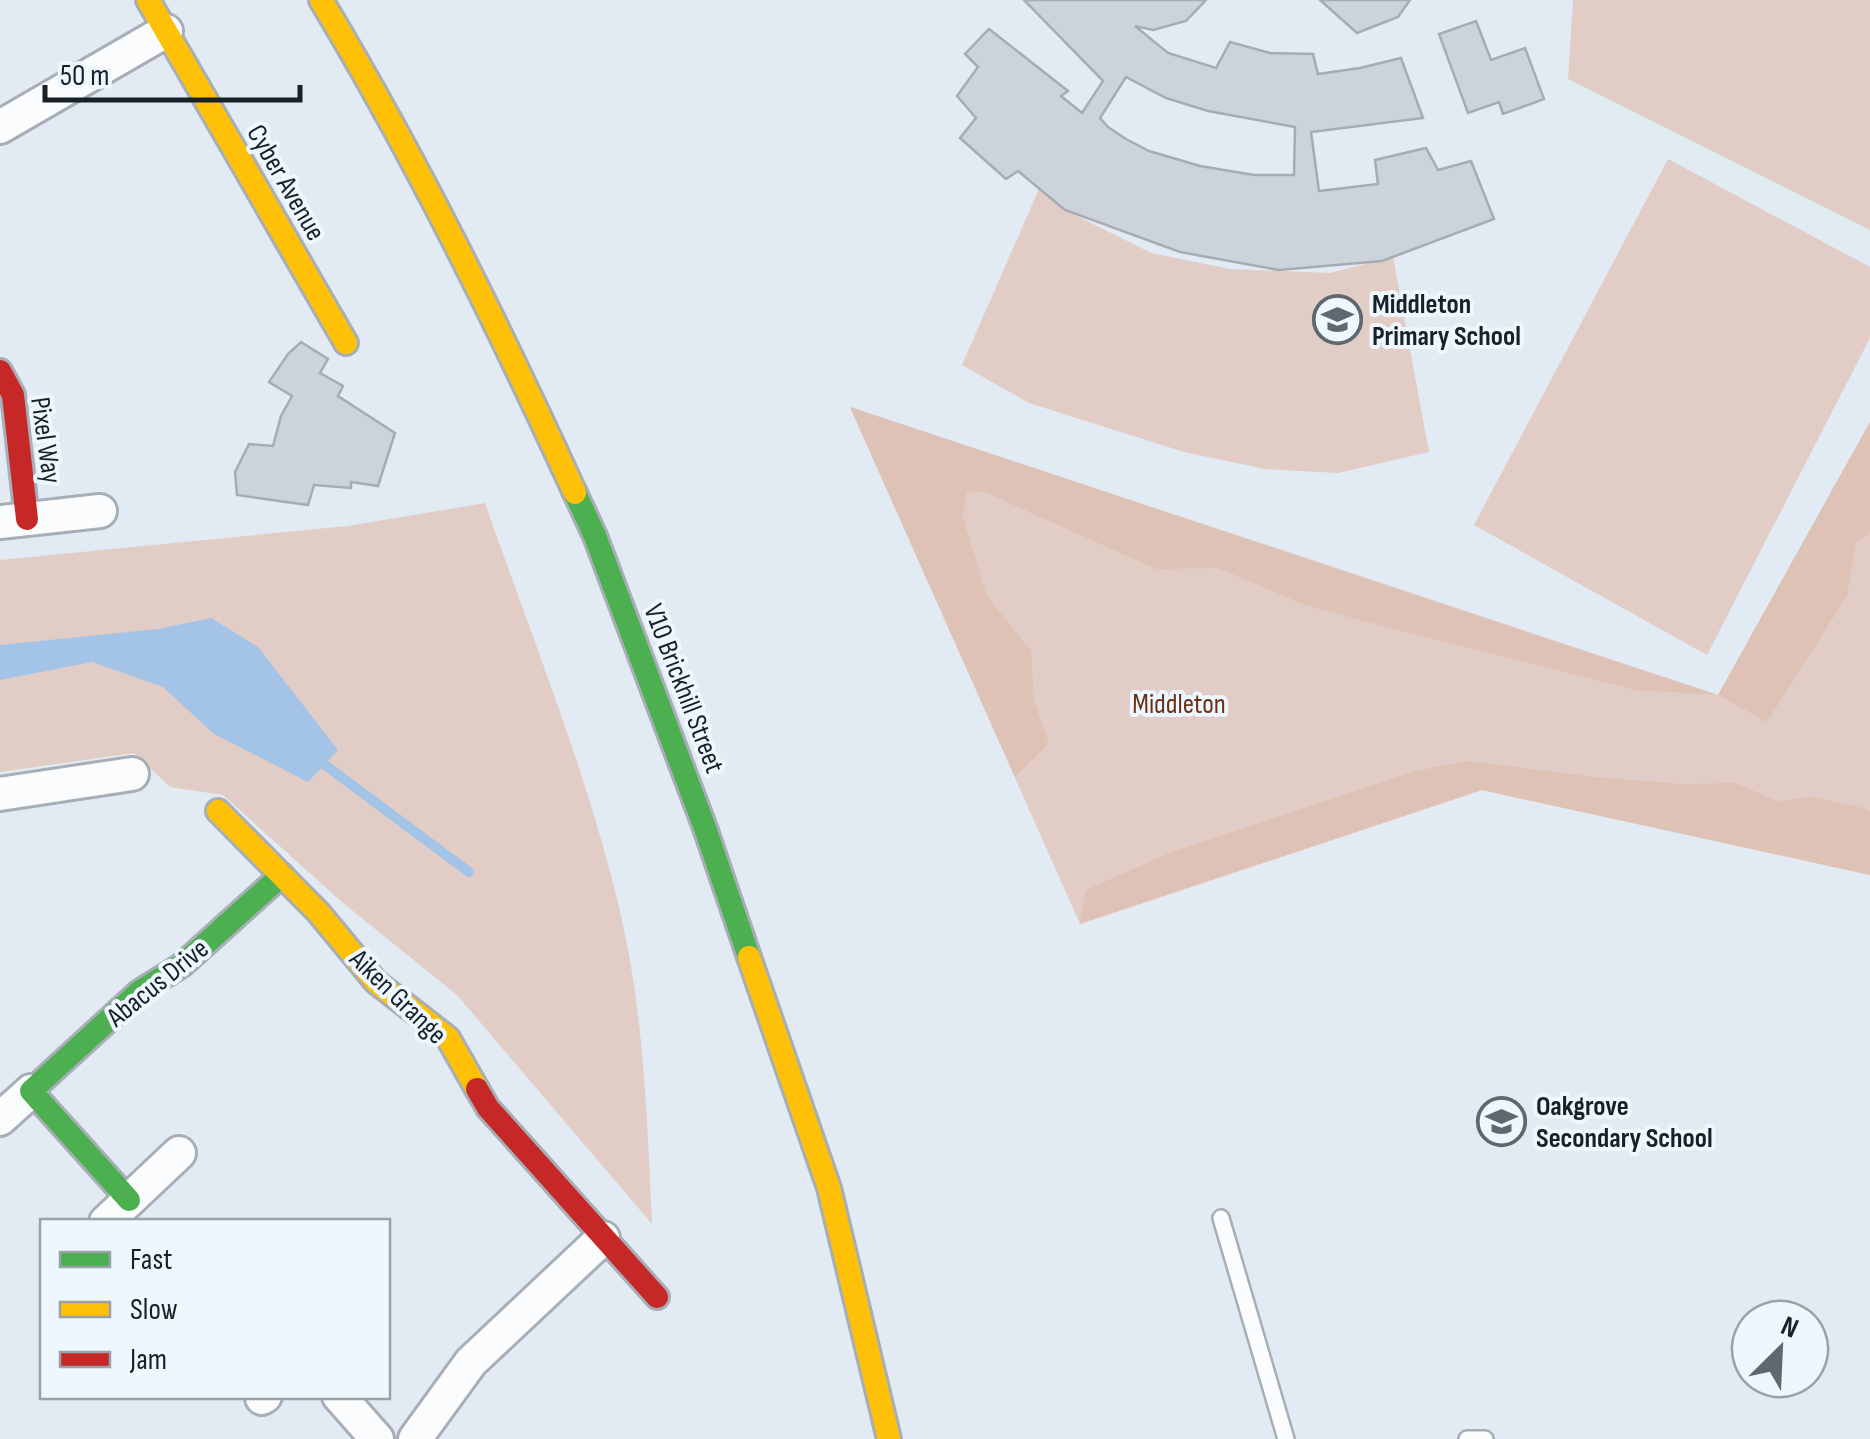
<svg xmlns="http://www.w3.org/2000/svg" width="1870" height="1439" font-family="'Sofia Sans Condensed',sans-serif">
  <style>
    .green { fill: #e1cdc5 }
    .forest { fill: #dfc2b6 }
    .water { fill: #a3c4e6 }
    .lines { fill: none; stroke-linecap: round; stroke-linejoin: round }
    .stream { stroke: #a3c4e6; stroke-width: 10 }
    .building { fill: #ccd3db; stroke: #a6acb4; stroke-width: 2.5; fill-rule: evenodd }
    .lane-casing { stroke: #a7aeb5; stroke-width: 20 }
    .street-casing { stroke: #a7aeb5; stroke-width: 38 }
    .fast-casing { stroke: #a7aeb5; stroke-width: 28 }
    .slow-casing { stroke: #a7aeb5; stroke-width: 28 }
    .jam-casing { stroke: #a7aeb5; stroke-width: 28 }
    .lane { stroke: #fbfcfd; stroke-width: 15 }
    .street { stroke: #fbfcfd; stroke-width: 32 }
    .fast { stroke: #4caf50; stroke-width: 22 }
    .slow { stroke: #ffc107; stroke-width: 22 }
    .jam { stroke: #c62828; stroke-width: 22 }
    .labels { text-anchor: middle; stroke-width: 8; stroke-linejoin: round; paint-order: stroke }
    .street-label { font-size: 28px; fill: #192128; stroke: #eef6ff }
    .poi-label { font-size: 28px; font-weight: bold; fill: #192128; stroke: #eef6ff; text-anchor: start }
    .park-label { font-size: 28px; fill: #683212; stroke: #eef6ff }
  </style>
  <rect width="100%" height="100%" fill="#e2eaf3"/>
  <path class="green" d="M 1573,0 L 1870,0 L 1870,230 L 1568,79 Z
    M 1668,159 L 1870,267 L 1870,338 L 1707,655 L 1474,525 Z
    M 1039,189 L 1065,210 L 1151,253 L 1230,269 L 1330,273 L 1393,257 L 1429,452 L 1338,473 L 1265,469 L 1184,452 L 1029,403 L 962,365 Z
    M 850,407 L 1718,695 L 1870,422 L 1870,875 L 1482,790 L 1080,924 Z
    M 485,503 C 531,636 586,769 619,907 C 644,1011 647,1117 652,1224 L 457,995 L 343,903 L 223,795 L 170,787 L 134,753 L 0,772 L 0,560 L 347,526 Z"/>
  <path class="forest" d="M 850,407 L 1718,695 L 1870,422 L 1870,532 L 1856,543 L 1847,596 L 1767,722 L 1718,695 L 1636,690 L 1390,628 L 1305,605 L 1218,568 L 1156,569 L 987,493 L 967,491 L 963,518 L 987,596 L 1031,651 L 1034,700 L 1049,744 L 1015,777 Z
    M 1468,761 L 1594,777 L 1683,784 L 1736,783 L 1777,801 L 1814,797 L 1863,808 L 1870,811 L 1870,875 L 1482,790 L 1080,924 L 1086,890 L 1174,851 L 1415,771 Z"/>
  <path class="water" d="M 211,618 L 258,647 L 338,750 L 308,782 L 214,734 L 163,687 L 92,662 L 0,680 L 0,645 L 158,629 Z"/>
  <g class="lines">
    <path class="stream" d="M 317,759 L 469,872"/>
  </g>
  <path class="building" d="M 1024,0 L 1206,0 L 1186,21 L 1153,30 L 1135,26 L 1168,53 L 1216,68 L 1230,42 L 1270,53 L 1313,54 L 1318,74 L 1360,68 L 1401,58 L 1423,118 L 1311,132 L 1319,191 L 1378,184 L 1375,160 L 1426,148 L 1438,170 L 1471,161 L 1494,219 L 1382,261 L 1279,270 L 1180,252 L 1065,210 L 1018,171 L 1006,179 L 960,138 L 976,118 L 957,96 L 978,67 L 965,54 L 989,29 L 1068,91 L 1061,96 L 1082,113 L 1103,81 ZM 1126,77 L 1166,98 L 1208,111 L 1295,127 L 1294,175 L 1254,175 L 1200,166 L 1149,151 L 1126,139 L 1108,127 L 1100,118 Z
    M 1320,0 L 1410,0 L 1398,17 L 1357,33 Z
    M 1476,21 L 1491,60 L 1525,48 L 1544,99 L 1503,114 L 1499,102 L 1468,113 L 1439,34 Z
    M 301,342 L 328,359 L 320,373 L 343,386 L 338,396 L 395,433 L 378,486 L 351,482 L 351,488 L 314,485 L 308,505 L 237,495 L 235,472 L 249,444 L 273,446 L 281,416 L 292,396 L 269,382 L 288,354 Z"/>
  <g class="lines">
    <defs>
      <path id="lane" d="M 1221,1218 L 1286,1439
        M 1467,1439 L 1485,1439"/>
      <path id="street" d="M 0,127 L 166,31
        M 0,522 L 100,511
        M 0,794 L 132,774
        M 0,1119 L 31,1091
        M 106,1222 L 179,1153
        M 339,1396 L 377,1439
        M 262,1398 L 265,1396
        M 415,1439 L 471,1362 L 603,1238"/>
      <path id="fast" d="M 575,493 L 595,536 L 705,828 L 749,957
        M 129,1200 L 31,1091 L 139,992 L 182,965 L 282,875"/>
      <path id="slow" d="M 148,0 L 346,343
        M 321,0 C 416,158 498,325 575,493
        M 218,811 L 318,912 L 376,982 L 448,1038 L 477,1089
        M 749,957 L 829,1188 L 889,1439"/>
      <path id="jam" d="M 0,371 L 13,395 L 27,519
        M 477,1089 L 488,1108 L 657,1297"/>
    </defs>
    <use href="#lane" class="lane-casing"/>
    <use href="#street" class="street-casing"/>
    <use href="#fast" class="fast-casing"/>
    <use href="#slow" class="slow-casing"/>
    <use href="#jam" class="jam-casing"/>
    <use href="#lane" class="lane"/>
    <use href="#street" class="street"/>
    <use href="#fast" class="fast"/>
    <use href="#slow" class="slow"/>
    <use href="#jam" class="jam"/>
  </g>
  <defs>
    <symbol id="school-ring" viewBox="-11 -11 22 22"><circle r="9.5" fill="#eef6ff" stroke="#5f676f" stroke-width="1.5"/><path d="M0-5L7-2L0 1L-7-2ZM-4 1L0 2.5L4 1V4Q0 6-4 4Z" fill="#5f676f"/></symbol>
  </defs>
  <g fill-rule="evenodd">
    <use href="#school-ring" x="1310" y="292" width="55" height="55"/>
    <use href="#school-ring" x="1474" y="1094" width="55" height="55"/>
  </g>
  <g class="labels">
    <g class="street-label">
      <text transform="translate(287 182) rotate(60)" y="10">Cyber Avenue</text>
      <text transform="translate(47 440) rotate(82)" y="10">Pixel Way</text>
      <text transform="translate(685 688) rotate(69)" y="10">V10 Brickhill Street</text>
      <text transform="translate(157 982) rotate(-39)" y="10">Abacus Drive</text>
      <text transform="translate(399 996) rotate(44)" y="10">Aiken Grange</text>
    </g>
    <g class="poi-label">
      <text x="1372" y="313">Middleton<tspan x="1372" dy="32">Primary School</tspan></text>
      <text x="1536" y="1115">Oakgrove<tspan x="1536" dy="32">Secondary School</tspan></text>
    </g>
    <g class="park-label">
      <text x="1179" y="713">Middleton</text>
    </g>
  </g>
  <rect x="40" y="1219" width="350" height="180" fill="#eef6ff" stroke="#99a1a9" stroke-width="2.5"/>
  <rect x="60" y="1252" width="50" height="15" fill="#4caf50" stroke="#99a1a9" stroke-width="2.5"/>
  <text x="130" y="1269" font-size="30" fill="#192128">Fast</text>
  <rect x="60" y="1302" width="50" height="15" fill="#ffc107" stroke="#99a1a9" stroke-width="2.5"/>
  <text x="130" y="1319" font-size="30" fill="#192128">Slow</text>
  <rect x="60" y="1352" width="50" height="15" fill="#c62828" stroke="#99a1a9" stroke-width="2.5"/>
  <text x="130" y="1369" font-size="30" fill="#192128">Jam</text>
  <g transform="translate(1780 1349) rotate(24)"><circle r="48" fill="#eef6ff" stroke="#99a1a9" stroke-width="2.5"/>
  <path d="M0-8L18 38L0 25L-18 38Z" fill="#5f676f"/>
  <text y="-15" font-size="28" font-weight="bold" text-anchor="middle" fill="#192128">N</text>
  </g>
  <path d="M45 85v15h255v-15" fill="none" stroke="#192128" stroke-width="5"/>
  <text x="60" y="85" font-size="30" fill="#192128" stroke="#eef6ff" stroke-width="8" paint-order="stroke">50 m</text>
</svg>
